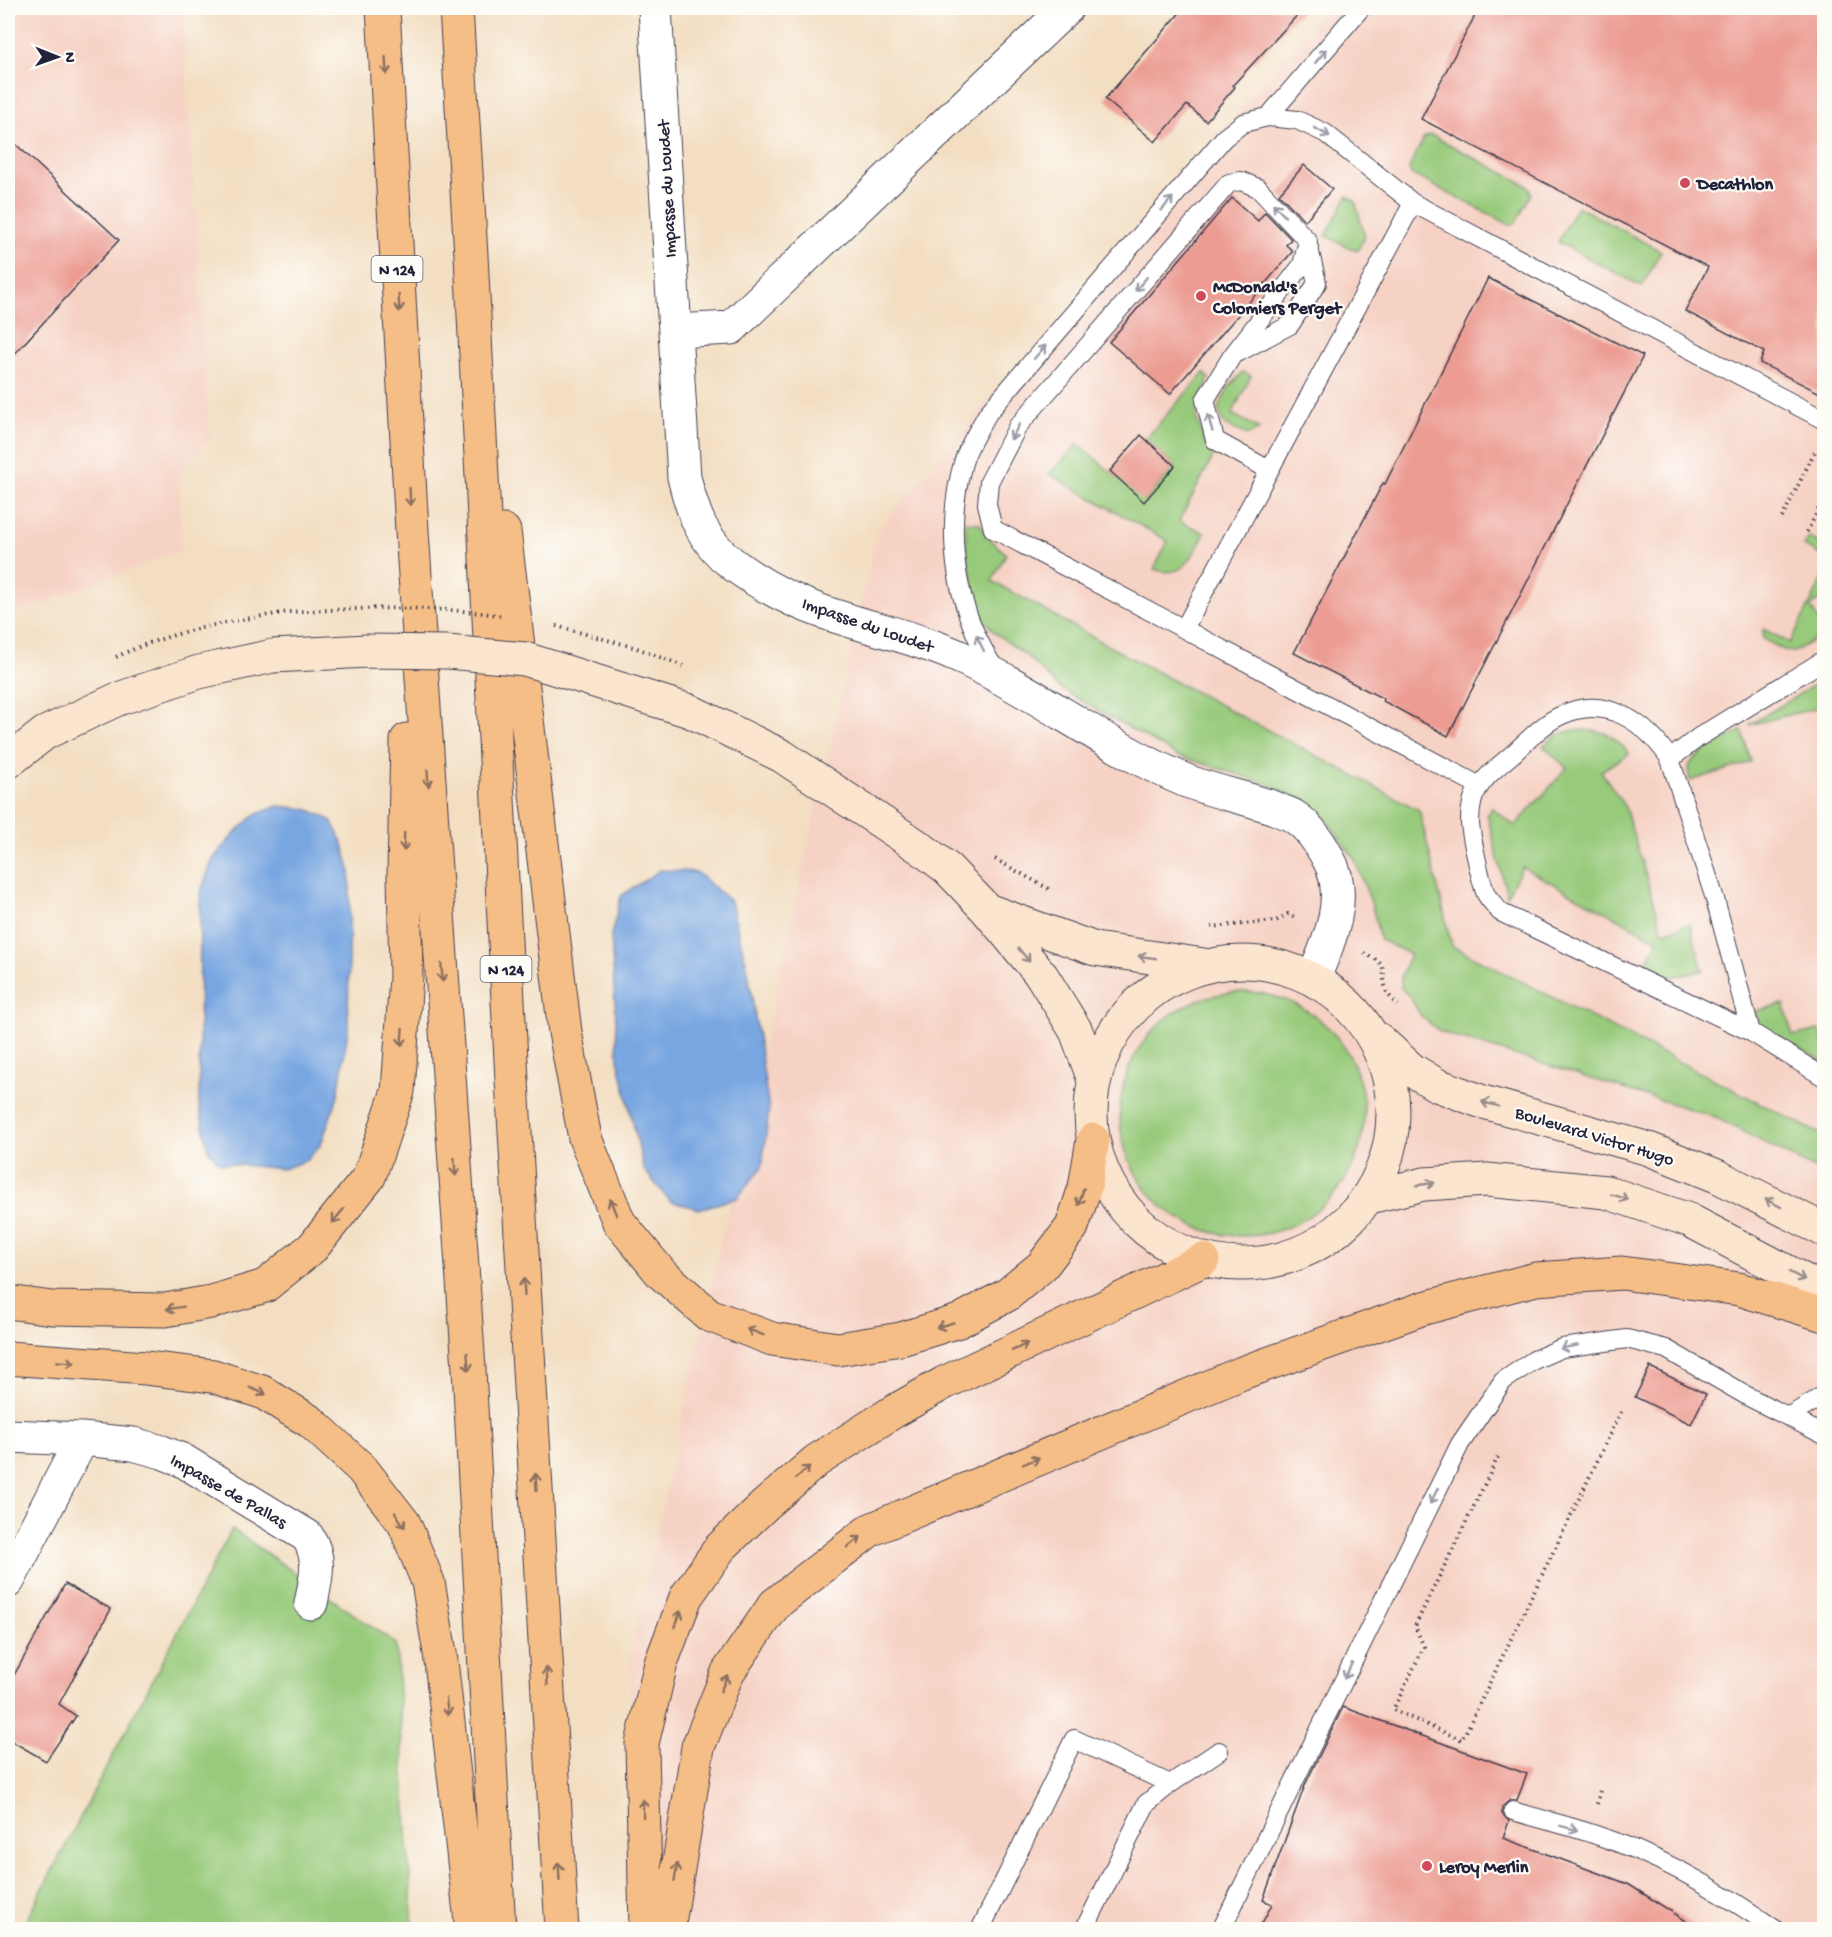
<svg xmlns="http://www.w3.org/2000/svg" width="1832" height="1937" font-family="'Gochi Hand',sans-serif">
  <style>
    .built { fill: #f6d2c4 }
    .green { fill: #98ca7b; stroke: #5d765b; stroke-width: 1.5 }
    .water { fill: #78a6e1; stroke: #4d648e; stroke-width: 1.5 }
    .building { fill: #ec9c93 }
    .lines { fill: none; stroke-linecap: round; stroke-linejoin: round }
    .lane-casing { stroke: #413e4f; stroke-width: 20 }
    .street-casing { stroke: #413e4f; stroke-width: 35 }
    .secondary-casing { stroke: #413e4f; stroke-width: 35 }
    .highway-casing { stroke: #413e4f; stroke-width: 35 }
    .path { stroke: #413e4f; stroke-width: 4; stroke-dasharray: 1.5 4.5; stroke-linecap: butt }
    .lane { stroke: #fff; stroke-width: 18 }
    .street { stroke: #fff; stroke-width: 33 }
    .secondary { stroke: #fbe5cf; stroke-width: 33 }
    .highway { stroke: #f6be87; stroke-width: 33 }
    .secondary-bridge-casing { stroke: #413e4f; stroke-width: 35; stroke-linecap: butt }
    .path-bridge { stroke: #413e4f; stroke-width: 4; stroke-dasharray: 1.5 4.5; stroke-linecap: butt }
    .secondary-bridge { stroke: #fbe5cf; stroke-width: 33 }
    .oneway { stroke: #9c9ca7 }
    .oneway2 { stroke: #8c7061 }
    .oneway3 { stroke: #998d8c }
    .poi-dot { fill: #d1495b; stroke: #fdfcf7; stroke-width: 2 }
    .labels { text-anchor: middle; stroke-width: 4.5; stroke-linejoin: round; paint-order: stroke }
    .shield { fill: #fdfcf7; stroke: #646373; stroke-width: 1.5 }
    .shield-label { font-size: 16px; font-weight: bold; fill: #22223b }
    .poi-label { font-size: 18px; font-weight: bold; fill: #22223b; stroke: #fdfcf7; text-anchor: start }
    .street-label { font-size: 18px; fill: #22223b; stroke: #fdfcf7 }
  </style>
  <rect width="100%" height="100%" fill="#fdfcf7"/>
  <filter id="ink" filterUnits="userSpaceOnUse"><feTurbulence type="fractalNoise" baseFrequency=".0167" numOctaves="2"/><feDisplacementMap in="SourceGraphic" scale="12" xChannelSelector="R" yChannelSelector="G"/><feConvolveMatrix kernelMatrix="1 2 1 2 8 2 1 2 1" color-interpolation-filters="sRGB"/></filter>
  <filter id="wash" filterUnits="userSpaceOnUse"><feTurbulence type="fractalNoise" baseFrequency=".008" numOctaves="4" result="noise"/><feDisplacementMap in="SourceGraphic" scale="24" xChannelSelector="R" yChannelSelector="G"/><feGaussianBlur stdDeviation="1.35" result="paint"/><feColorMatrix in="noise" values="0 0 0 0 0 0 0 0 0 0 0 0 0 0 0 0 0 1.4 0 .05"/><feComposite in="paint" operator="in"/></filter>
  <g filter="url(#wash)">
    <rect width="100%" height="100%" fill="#f3dec2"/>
    <path class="built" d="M 8,8 L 182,8 L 210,439 L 179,471 L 181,551 L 27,608 L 8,619 Z
      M 1327,8 L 1824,8 L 1824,1929 L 638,1930 L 629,1658 L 877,531 Z"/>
    <path class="green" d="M 1431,135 L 1528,186 L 1531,194 L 1516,223 L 1510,225 L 1411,174 L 1409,168 L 1424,138 Z
      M 1347,196 L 1355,201 L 1365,237 L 1357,251 L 1326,236 Z
      M 1577,206 L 1661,251 L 1642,287 L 1558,242 Z
      M 1243,372 L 1251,376 L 1232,414 L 1260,429 L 1248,435 L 1224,425 L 1218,408 L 1229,387 Z
      M 1204,373 L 1209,378 L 1196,416 L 1204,441 L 1214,455 L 1179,521 L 1205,533 C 1192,556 1186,580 1154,569 L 1168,541 L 1049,474 L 1078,444 L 1145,501 L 1175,466 L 1145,439 Z
      M 965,522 L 979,523 L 991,540 L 1006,554 L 992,581 L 1114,649 L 1419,810 L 1452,946 L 1824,1136 L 1824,1174 L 1715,1117 L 1440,1032 L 1421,1016 L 1410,997 L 1401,988 L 1401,976 L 1410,954 L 1380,940 L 1372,905 L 1354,858 L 1324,817 L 1303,800 L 1262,782 L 1178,756 L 1059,688 L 1029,658 L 994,632 L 980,615 L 967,556 Z
      M 1809,537 L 1824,546 L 1824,557 L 1804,546 Z
      M 1824,576 L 1824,597 L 1812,605 L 1811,608 L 1824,630 L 1824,634 L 1794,652 L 1786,651 L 1763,639 L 1763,629 L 1790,643 Z
      M 1824,679 L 1824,706 L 1749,725 Z
      M 1573,730 C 1600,730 1613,731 1629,754 L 1601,771 L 1625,807 L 1663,932 L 1690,924 L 1703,971 L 1663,979 L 1644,967 L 1658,940 L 1522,867 L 1507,896 L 1487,814 L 1492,808 L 1515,826 L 1567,768 L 1543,746 L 1555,736 Z
      M 1742,730 L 1751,762 L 1690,781 C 1689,776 1687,772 1689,766 C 1694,754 1729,737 1742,730 Z
      M1120 1114a122 122 0 1 1 244 0a122 122 0 1 1-244 0Z
      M 1784,1004 L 1793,1036 L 1820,1030 L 1824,1047 L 1824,1061 L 1761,1030 L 1755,1011 Z
      M 232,1529 L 396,1644 L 413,1929 L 21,1930 Z"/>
    <path class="water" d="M 277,806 L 307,809 L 331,820 L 343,844 L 350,870 L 348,1030 L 338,1095 L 321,1144 L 307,1160 L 283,1169 L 220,1163 L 208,1150 L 199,1106 L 200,894 L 213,859 L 234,834 L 255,815 Z
      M 660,870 L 696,872 L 731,902 L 748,971 L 769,1109 L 762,1167 L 737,1198 L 699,1209 L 670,1201 L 644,1170 L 618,1059 L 611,935 L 621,896 Z"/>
    <g id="blocks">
      <path class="building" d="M 1184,8 L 1304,8 L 1233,85 L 1235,87 L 1206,121 L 1187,105 L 1155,142 L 1105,99 Z
        M 1479,8 L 1824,8 L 1824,395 L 1760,363 L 1764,352 L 1685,311 L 1708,267 L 1421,119 Z
        M 8,137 L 119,240 L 8,361 Z
        M 1304,165 L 1332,189 L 1305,221 L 1279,194 Z
        M 1232,198 L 1258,221 L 1265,212 L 1291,239 L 1286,245 L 1293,251 L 1170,394 L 1109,342 Z
        M 1488,278 L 1643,356 L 1448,736 L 1383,701 L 1384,699 L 1294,653 L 1383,483 L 1385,484 Z
        M 1141,435 L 1175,466 L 1144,502 L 1110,471 Z
        M 1650,1367 L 1706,1394 L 1691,1424 L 1635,1397 Z
        M 65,1584 L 111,1609 L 59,1704 L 76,1716 L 46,1761 L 8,1739 L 8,1686 Z
        M 1343,1707 L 1527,1774 L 1517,1800 L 1510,1800 L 1502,1807 L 1502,1814 L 1509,1821 L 1503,1838 L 1628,1884 L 1699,1929 L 1259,1929 L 1272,1904 L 1263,1900 L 1305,1785 Z"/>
    </g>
  </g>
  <g filter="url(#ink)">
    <use href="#blocks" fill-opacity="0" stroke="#413e4f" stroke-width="1.5"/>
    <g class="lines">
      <defs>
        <path id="lane" d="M 1268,117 L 1361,8
          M 1413,203 L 1184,629 L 1478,785
          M 1239,352 L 1290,325 L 1317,283 L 1309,248
          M 1184,629 L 993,529 L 987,504 L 989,482 L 1018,426 L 1229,183 L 1241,181 L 1258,188 L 1308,241 L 1302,265 L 1232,356 L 1205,400 L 1215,440 L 1269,470
          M 997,670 C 988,661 984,650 978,639 C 952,585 947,520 963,463 C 968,445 979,429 988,413 L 1224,138 L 1243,123 L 1268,117 L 1297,120 L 1325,133 L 1413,203 L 1824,420
          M 1670,759 L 1699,737 L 1824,660
          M 1751,1032 L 1715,899 L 1670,759 C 1646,723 1606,694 1562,715 C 1545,722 1528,740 1515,752 C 1499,766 1480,779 1473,799 C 1471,806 1470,815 1470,822 C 1470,832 1482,886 1486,894 C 1489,900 1496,906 1500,912 L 1751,1032 L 1824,1077
          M 1788,1417 L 1824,1395
          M 1513,1811 C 1539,1819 1567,1825 1593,1834 C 1659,1855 1720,1890 1776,1930
          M 980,1930 L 1074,1739 L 1170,1784
          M 1084,1930 L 1146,1804 L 1170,1784 L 1219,1751
          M 1221,1930 L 1460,1444 L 1503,1381 L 1534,1360 L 1562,1348 L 1627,1339 L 1666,1349 L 1749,1397 L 1824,1435"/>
        <path id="street" d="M 655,8 L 684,477 C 693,514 702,541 734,565 C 761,585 794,602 826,613 C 872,629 919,638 964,659 C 1039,694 1105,746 1182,779 C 1212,792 1246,797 1277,809 C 1282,812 1289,813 1293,816 C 1308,825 1320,843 1328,858 C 1350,896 1329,942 1313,979
          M 675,331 L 731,328 L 1067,8
          M 8,1436 L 82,1439 L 133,1444 L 162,1452 L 182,1460 L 307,1536 C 322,1557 316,1579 311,1603
          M 8,1581 L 82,1439"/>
        <path id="secondary" d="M 690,711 L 782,756 L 922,849 L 948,869 L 987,910 L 1042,976 L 1076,1031 L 1094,1080
          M 8,762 L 45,733 L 118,699 L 199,672 L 273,656
          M 987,910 L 1095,949 L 1204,965
          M1091 1113a151 151 0 1 1 302 0a151 151 0 1 1-302 0Z
          M 1378,1039 L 1412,1070 L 1437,1085 L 1480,1101 L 1649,1149 L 1717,1176 L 1824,1230
          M 1369,1197 L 1424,1184 L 1487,1180 L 1606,1192 L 1689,1220 L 1824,1291"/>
        <path id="highway" d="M 383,8 L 412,531 L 469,1369 L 499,1930
          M 456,8 L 471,255 L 512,1081 L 562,1930
          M 504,531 L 565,1032 L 585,1138 L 619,1222 L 661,1273 L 709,1315 L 772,1339 L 838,1349 L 901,1339 L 959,1321 L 1007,1295 L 1042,1266 L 1072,1227 L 1085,1187 L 1093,1140
          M 8,1302 L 52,1308 L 165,1310 L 211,1302 L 265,1286 L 313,1247 L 369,1177 L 398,1091 L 406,977 L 404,873 L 407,740
          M 8,1358 L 146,1368 L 213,1376 L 262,1392 L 311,1422 L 362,1469 L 404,1523 L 428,1582 L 440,1653 L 472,1930
          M 646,1930 L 642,1744 L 661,1663 L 686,1597 L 720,1548 L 765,1505 L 816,1461 L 893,1412 L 944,1383 L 1203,1260
          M 668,1930 L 698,1747 L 728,1672 L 775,1604 L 870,1530 L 1242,1373 L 1424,1308 L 1536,1279 L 1622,1273 L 1739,1289 L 1824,1315"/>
      </defs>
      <use href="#lane" class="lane-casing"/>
      <use href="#street" class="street-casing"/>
      <use href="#secondary" class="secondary-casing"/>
      <use href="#highway" class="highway-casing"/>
      <path class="path" d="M 1782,518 L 1815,451 L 1824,456
        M 1807,532 L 1824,498
        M 116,657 C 170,631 230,621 289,612
        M 995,859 L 1049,889
        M 1211,927 L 1276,921 L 1288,914 L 1296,918
        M 1364,953 C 1391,966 1380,968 1386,990 C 1388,996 1394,1001 1398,1005
        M 1498,1457 L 1415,1626 L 1424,1647 L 1393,1710 L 1462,1740 L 1622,1410
        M 1597,1804 L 1600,1790"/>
      <use href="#lane" class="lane"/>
      <use href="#street" class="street"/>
      <use href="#secondary" class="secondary"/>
      <use href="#highway" class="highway"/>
      <defs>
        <path id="secondary-bridge" d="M 273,656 L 367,651 L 447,652 L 525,659 L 690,711"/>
      </defs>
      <use href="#secondary-bridge" class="secondary-bridge-casing"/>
      <path class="path-bridge" d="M 289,612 C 361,608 433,605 504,616
        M 556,626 L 637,648 L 683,666"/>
      <use href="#secondary-bridge" class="secondary-bridge"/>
    </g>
    <defs><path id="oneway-shaft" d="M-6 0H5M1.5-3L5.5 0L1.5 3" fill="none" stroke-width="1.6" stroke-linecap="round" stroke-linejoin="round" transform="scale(1.5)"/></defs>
    <g class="oneway">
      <use href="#oneway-shaft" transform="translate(1321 56) rotate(-50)"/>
      <use href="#oneway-shaft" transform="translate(1322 132) rotate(29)"/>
      <use href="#oneway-shaft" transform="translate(1167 204) rotate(-49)"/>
      <use href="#oneway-shaft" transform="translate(1279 210) rotate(-133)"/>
      <use href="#oneway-shaft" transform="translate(1141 284) rotate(131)"/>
      <use href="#oneway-shaft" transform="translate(1040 352) rotate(-49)"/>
      <use href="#oneway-shaft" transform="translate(1210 423) rotate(-106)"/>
      <use href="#oneway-shaft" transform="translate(1015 432) rotate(119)"/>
      <use href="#oneway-shaft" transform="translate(980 643) rotate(-116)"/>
      <use href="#oneway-shaft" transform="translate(1569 1347) rotate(169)"/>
      <use href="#oneway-shaft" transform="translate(1434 1496) rotate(116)"/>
      <use href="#oneway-shaft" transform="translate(1348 1671) rotate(117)"/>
      <use href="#oneway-shaft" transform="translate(1569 1828) rotate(14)"/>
    </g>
    <g class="oneway2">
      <use href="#oneway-shaft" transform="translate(386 66) rotate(87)"/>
      <use href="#oneway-shaft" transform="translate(399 303) rotate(87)"/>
      <use href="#oneway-shaft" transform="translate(410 497) rotate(87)"/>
      <use href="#oneway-shaft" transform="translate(428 778) rotate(86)"/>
      <use href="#oneway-shaft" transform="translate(404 842) rotate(91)"/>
      <use href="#oneway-shaft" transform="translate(442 973) rotate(86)"/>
      <use href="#oneway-shaft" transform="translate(402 1037) rotate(94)"/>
      <use href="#oneway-shaft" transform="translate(455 1167) rotate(86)"/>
      <use href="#oneway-shaft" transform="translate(1081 1197) rotate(107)"/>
      <use href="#oneway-shaft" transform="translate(613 1207) rotate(-112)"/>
      <use href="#oneway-shaft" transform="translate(338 1216) rotate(129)"/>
      <use href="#oneway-shaft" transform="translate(524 1287) rotate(-93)"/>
      <use href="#oneway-shaft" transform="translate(175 1308) rotate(171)"/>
      <use href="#oneway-shaft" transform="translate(945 1325) rotate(163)"/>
      <use href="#oneway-shaft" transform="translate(755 1332) rotate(-159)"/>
      <use href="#oneway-shaft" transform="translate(1020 1347) rotate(-26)"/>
      <use href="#oneway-shaft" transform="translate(66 1362) rotate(4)"/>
      <use href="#oneway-shaft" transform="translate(468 1362) rotate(86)"/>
      <use href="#oneway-shaft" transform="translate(258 1391) rotate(22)"/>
      <use href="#oneway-shaft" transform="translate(1031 1461) rotate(-23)"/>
      <use href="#oneway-shaft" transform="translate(803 1472) rotate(-41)"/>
      <use href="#oneway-shaft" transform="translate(536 1482) rotate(-93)"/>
      <use href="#oneway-shaft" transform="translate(400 1520) rotate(57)"/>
      <use href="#oneway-shaft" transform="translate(854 1542) rotate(-38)"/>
      <use href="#oneway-shaft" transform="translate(678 1619) rotate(-69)"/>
      <use href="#oneway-shaft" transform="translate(547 1676) rotate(-93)"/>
      <use href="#oneway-shaft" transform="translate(724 1683) rotate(-68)"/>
      <use href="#oneway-shaft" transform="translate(447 1707) rotate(83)"/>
      <use href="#oneway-shaft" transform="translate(643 1808) rotate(-91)"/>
      <use href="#oneway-shaft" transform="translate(559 1871) rotate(-93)"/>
      <use href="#oneway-shaft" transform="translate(676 1872) rotate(-80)"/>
    </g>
    <g class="oneway3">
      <use href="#oneway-shaft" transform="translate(1024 955) rotate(50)"/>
      <use href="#oneway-shaft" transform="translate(1147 957) rotate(-172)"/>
      <use href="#oneway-shaft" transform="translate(1490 1104) rotate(-165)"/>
      <use href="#oneway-shaft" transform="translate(1426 1184) rotate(-8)"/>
      <use href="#oneway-shaft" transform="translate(1620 1197) rotate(17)"/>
      <use href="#oneway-shaft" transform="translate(1773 1203) rotate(-153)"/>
      <use href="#oneway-shaft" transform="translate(1797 1276) rotate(27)"/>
    </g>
  </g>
  <g class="poi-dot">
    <circle cx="1685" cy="183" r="6"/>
    <circle cx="1201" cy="296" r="6"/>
    <circle cx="1427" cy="1866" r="6"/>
  </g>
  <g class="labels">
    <g class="shield">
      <rect x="371.5" y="256" width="51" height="26" rx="4.5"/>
      <rect x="480.5" y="956" width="51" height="26" rx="4.5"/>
    </g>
    <g class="shield-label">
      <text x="397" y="275">N 124</text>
      <text x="506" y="975">N 124</text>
    </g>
    <g class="poi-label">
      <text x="1697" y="189">Decathlon</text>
      <text x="1213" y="292">McDonald's<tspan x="1213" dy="21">Colomiers Perget</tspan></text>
      <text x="1439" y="1872">Leroy Merlin</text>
    </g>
    <g class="street-label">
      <text transform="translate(666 189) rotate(-93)" y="6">Impasse du Loudet</text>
      <text transform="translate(868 624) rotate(19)" y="6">Impasse du Loudet</text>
      <text transform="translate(1595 1135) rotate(17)" y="6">Boulevard Victor Hugo</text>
      <text transform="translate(229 1490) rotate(30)" y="6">Impasse de Pallas</text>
    </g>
  </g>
  <rect width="1832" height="1937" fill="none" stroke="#fdfcf7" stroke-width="30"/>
  <g transform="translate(57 57) rotate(91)" stroke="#fdfcf7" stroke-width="4.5" paint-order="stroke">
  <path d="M0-4.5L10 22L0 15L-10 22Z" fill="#22223b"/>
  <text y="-9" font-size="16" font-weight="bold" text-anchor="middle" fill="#22223b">N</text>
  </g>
</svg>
